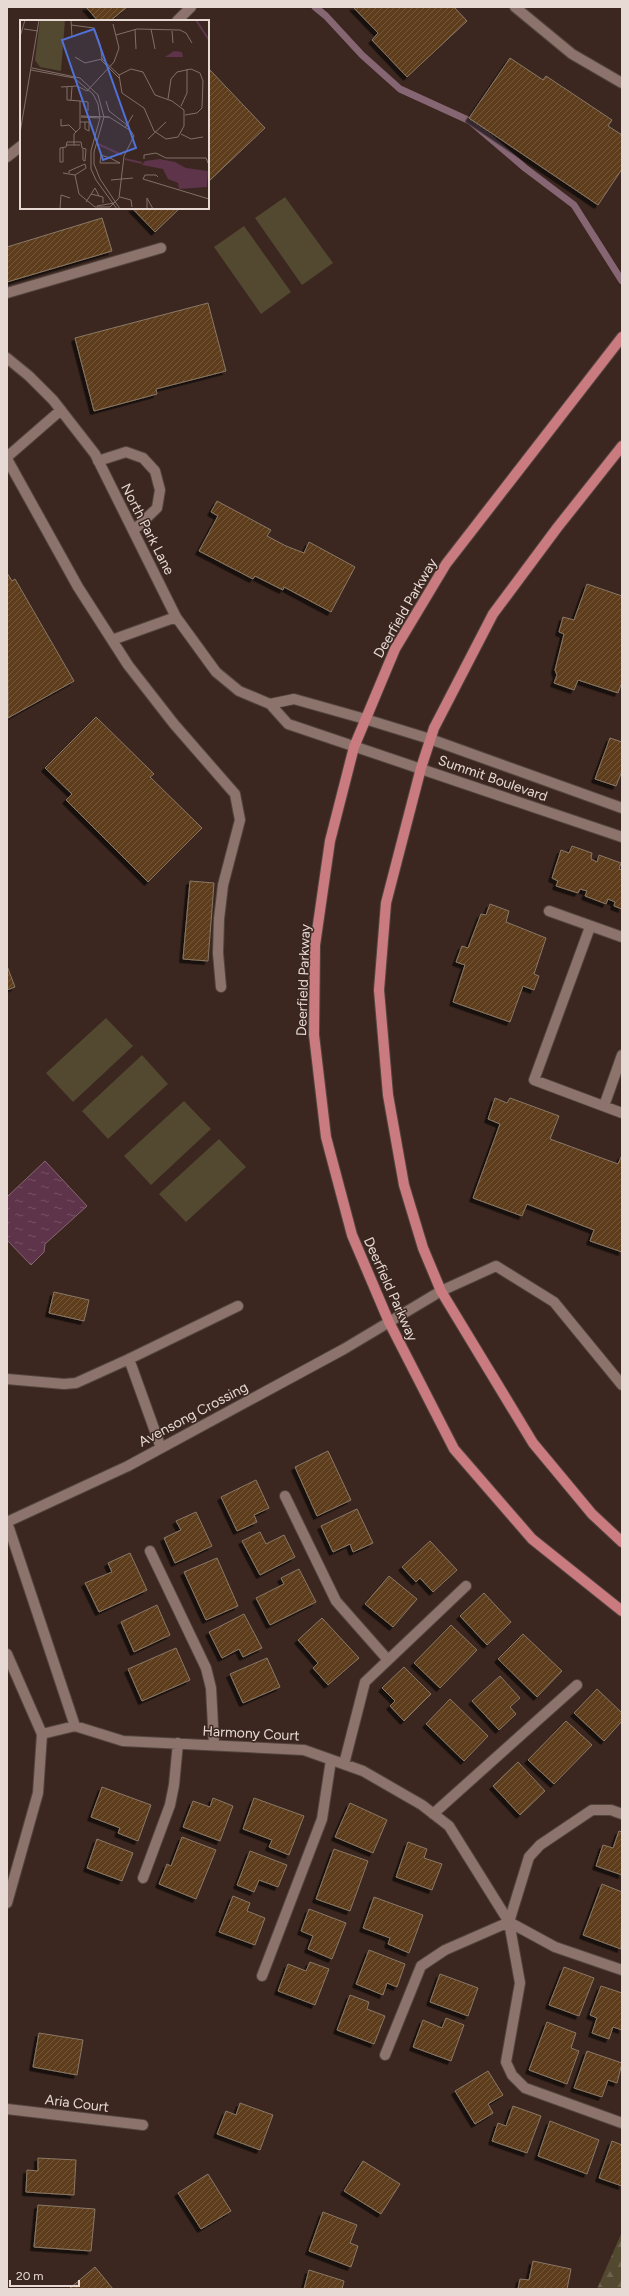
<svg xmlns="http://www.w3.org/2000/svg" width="629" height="2296" font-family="Figtree,sans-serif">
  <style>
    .forest { fill: url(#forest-firs) }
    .park { fill: #524930 }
    .water { fill: url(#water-ripples); stroke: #876674 }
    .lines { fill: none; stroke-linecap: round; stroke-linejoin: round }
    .stream { stroke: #876674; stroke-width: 7 }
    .building { fill: url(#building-hatch); stroke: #897867; filter: url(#shadow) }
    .minor-casing { stroke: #54453f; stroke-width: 12 }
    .major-casing { stroke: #54453f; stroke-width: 12 }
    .minor { stroke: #8c746c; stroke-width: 10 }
    .major { stroke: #ca7b80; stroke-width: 10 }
    .labels { text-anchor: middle; stroke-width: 3; stroke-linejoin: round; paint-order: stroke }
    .street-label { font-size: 14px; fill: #e7dad5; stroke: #3b2720 }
    .inset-river { fill: none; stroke: #5e344a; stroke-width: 2 }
    .inset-road { fill: none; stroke: #806f68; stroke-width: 1 }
    .view { fill: #5071d7; fill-opacity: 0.15; stroke: #5071d7; stroke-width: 2 }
    .inset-edge { fill: none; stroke: #e7dad5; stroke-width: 2 }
  </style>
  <defs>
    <pattern id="forest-firs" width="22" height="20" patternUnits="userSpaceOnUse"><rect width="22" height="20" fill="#524930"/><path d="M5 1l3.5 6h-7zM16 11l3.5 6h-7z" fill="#6b634d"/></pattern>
    <pattern id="water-ripples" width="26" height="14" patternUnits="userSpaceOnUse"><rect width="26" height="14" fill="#5e344a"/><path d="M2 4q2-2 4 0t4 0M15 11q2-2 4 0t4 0" fill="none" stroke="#755163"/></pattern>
    <pattern id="building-hatch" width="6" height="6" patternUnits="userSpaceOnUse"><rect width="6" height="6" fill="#5d3d1a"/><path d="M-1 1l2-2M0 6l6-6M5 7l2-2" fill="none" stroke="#74583a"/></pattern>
    <filter id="shadow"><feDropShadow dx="-3.5" dy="3.5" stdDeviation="0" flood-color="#0009"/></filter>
  </defs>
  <rect width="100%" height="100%" fill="#3b2720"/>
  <path class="forest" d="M 622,2232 L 622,2289 L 597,2289 Z"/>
  <path class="park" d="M 285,197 L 333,263 L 302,285 L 255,218 Z
    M 244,226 L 291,292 L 261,314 L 214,247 Z
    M 106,1018 L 133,1046 L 73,1102 L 46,1073 Z
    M 142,1055 L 168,1084 L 108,1139 L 82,1111 Z
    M 184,1101 L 211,1129 L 151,1185 L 124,1156 Z
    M 219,1139 L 246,1167 L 186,1222 L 159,1194 Z"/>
  <path class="water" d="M 45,1161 L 87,1206 L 45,1244 L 44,1252 L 31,1265 L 7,1240 L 7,1197 Z"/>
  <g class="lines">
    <path class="stream" d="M 315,7 L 326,16 L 362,55 L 400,89 L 470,121 L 525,168 L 574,205 L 622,281"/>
  </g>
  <path class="building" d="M 86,7 L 127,7 L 110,21 L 98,21 Z
    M 353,7 L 454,7 L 467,21 L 407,77 L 372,40 L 378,33 Z
    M 510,58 L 543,80 L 546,76 L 612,120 L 608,126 L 622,135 L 622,169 L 598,205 L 469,118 Z
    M 209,69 L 265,128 L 208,182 L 208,71 Z
    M 132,208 L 180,208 L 155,232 Z
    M 102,218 L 112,251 L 7,282 L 7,247 Z
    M 208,303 L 226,371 L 156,389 L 157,394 L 94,411 L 75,338 Z
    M 217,501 L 271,530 L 267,536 L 286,546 L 304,553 L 309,542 L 355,567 L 331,612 L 284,587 L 283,590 L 255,576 L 253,579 L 199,551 L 218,516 L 211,512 Z
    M 7,573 L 12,581 L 15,579 L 74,681 L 8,718 Z
    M 587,584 L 622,596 L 622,682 L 618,693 L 578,680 L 574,690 L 554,683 L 557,675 L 555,670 L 564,634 L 559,632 L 563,617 L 574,620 Z
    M 96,717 L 154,774 L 150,777 L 202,828 L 148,882 L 66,800 L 72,794 L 45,768 Z
    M 610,738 L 622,742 L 622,771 L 616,786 L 595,779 Z
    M 572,846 L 592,853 L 591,859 L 597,862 L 599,855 L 621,863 L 619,869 L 622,870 L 622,909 L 614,906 L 615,902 L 608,899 L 606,904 L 585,896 L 587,891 L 580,889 L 578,893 L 556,886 L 558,881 L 552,878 L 561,850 L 569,853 Z
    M 190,881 L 214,883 L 208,961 L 183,959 Z
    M 490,904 L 509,911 L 506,922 L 546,938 L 534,974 L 539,976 L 534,990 L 523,986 L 510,1022 L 453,1002 L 465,965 L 456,962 L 462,946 L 468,948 L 481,914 L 486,915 Z
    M 7,966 L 15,987 L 7,990 Z
    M 495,1098 L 507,1103 L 510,1098 L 559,1116 L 550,1139 L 618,1164 L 622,1155 L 622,1252 L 590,1241 L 594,1230 L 527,1204 L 522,1216 L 473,1198 L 500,1124 L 488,1119 Z
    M 54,1292 L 89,1300 L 84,1321 L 49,1313 Z
    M 328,1451 L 351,1500 L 317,1516 L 295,1467 Z
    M 256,1480 L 269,1508 L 254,1515 L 257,1522 L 237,1531 L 221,1497 Z
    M 357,1509 L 373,1543 L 353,1552 L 350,1544 L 333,1552 L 321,1526 Z
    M 196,1512 L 212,1546 L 175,1563 L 164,1538 L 181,1530 L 176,1521 Z
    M 260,1532 L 266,1544 L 284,1535 L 295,1557 L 260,1575 L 242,1541 Z
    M 430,1541 L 457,1570 L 433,1592 L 420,1578 L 416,1582 L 402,1567 Z
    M 130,1553 L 147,1590 L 99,1612 L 85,1583 L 112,1572 L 108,1563 Z
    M 217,1558 L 238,1606 L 206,1620 L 184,1572 Z
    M 299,1569 L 316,1602 L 270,1625 L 256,1598 L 284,1584 L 281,1578 Z
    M 389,1576 L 417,1599 L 393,1627 L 365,1604 Z
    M 484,1593 L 511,1622 L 487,1645 L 460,1616 Z
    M 157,1605 L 170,1635 L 134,1652 L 121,1622 Z
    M 244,1614 L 262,1648 L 243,1657 L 239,1649 L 222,1658 L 209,1632 Z
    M 322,1618 L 359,1658 L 328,1685 L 313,1668 L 318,1663 L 298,1640 Z
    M 451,1625 L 477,1650 L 440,1688 L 414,1663 Z
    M 523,1634 L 562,1671 L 537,1697 L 498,1659 Z
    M 176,1648 L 190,1680 L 142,1701 L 128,1669 Z
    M 267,1658 L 280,1687 L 243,1703 L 230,1674 Z
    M 404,1667 L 431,1694 L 404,1721 L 390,1706 L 395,1701 L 382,1688 Z
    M 500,1676 L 520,1698 L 510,1707 L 516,1714 L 499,1730 L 472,1701 Z
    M 597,1689 L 622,1713 L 622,1721 L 604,1741 L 574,1713 Z
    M 450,1699 L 488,1736 L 464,1761 L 426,1724 Z
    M 566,1721 L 592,1745 L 554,1784 L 528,1760 Z
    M 518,1762 L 545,1791 L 520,1815 L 493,1786 Z
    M 102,1787 L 151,1805 L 138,1841 L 118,1833 L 120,1828 L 91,1817 Z
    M 213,1798 L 233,1806 L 220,1841 L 183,1827 L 193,1801 L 210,1807 Z
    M 254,1798 L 304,1816 L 289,1855 L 269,1847 L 272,1840 L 243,1829 Z
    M 350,1803 L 387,1820 L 373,1853 L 335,1837 Z
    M 619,1831 L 622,1832 L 622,1875 L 596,1866 L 603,1845 L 613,1848 Z
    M 182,1837 L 216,1850 L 196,1899 L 159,1884 L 167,1864 L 171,1866 Z
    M 97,1839 L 133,1853 L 122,1881 L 87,1868 Z
    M 408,1842 L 427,1849 L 424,1858 L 442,1864 L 432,1890 L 396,1877 Z
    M 334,1849 L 368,1861 L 350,1911 L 316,1899 Z
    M 250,1851 L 287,1865 L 278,1887 L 259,1880 L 254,1892 L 237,1885 Z
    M 602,1884 L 622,1892 L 621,1949 L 583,1935 Z
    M 233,1896 L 250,1903 L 247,1911 L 265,1918 L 255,1945 L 219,1932 Z
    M 374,1897 L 423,1915 L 409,1953 L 388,1944 L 390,1938 L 363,1928 Z
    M 309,1909 L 346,1923 L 332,1959 L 308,1949 L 313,1936 L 301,1931 Z
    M 369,1950 L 405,1964 L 397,1987 L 387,1983 L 383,1995 L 356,1984 Z
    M 310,1962 L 329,1969 L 315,2005 L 278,1991 L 288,1964 L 306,1971 Z
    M 564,1967 L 594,1978 L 579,2016 L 549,2005 Z
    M 440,1974 L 478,1988 L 468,2016 L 430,2002 Z
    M 601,1986 L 622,1993 L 622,2030 L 613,2027 L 609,2039 L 592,2033 L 597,2018 L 590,2015 Z
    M 350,1995 L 369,2002 L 367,2009 L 385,2016 L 374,2044 L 337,2030 Z
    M 446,2018 L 464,2025 L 451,2061 L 413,2047 L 423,2020 L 442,2028 Z
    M 547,2022 L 576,2033 L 571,2048 L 579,2051 L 567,2084 L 529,2070 Z
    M 39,2033 L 83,2040 L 77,2075 L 33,2067 Z
    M 587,2051 L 622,2063 L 617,2083 L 608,2080 L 602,2097 L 574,2088 Z
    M 488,2071 L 503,2095 L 488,2104 L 493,2113 L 475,2124 L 455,2091 Z
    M 240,2103 L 273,2115 L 260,2150 L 217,2134 L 226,2111 L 236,2115 Z
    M 513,2106 L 541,2116 L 527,2153 L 492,2141 L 498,2123 L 506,2126 Z
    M 550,2121 L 599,2140 L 587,2174 L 538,2156 Z
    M 612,2141 L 622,2145 L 622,2186 L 599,2178 Z
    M 38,2158 L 76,2160 L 74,2195 L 26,2192 L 27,2170 L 38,2171 Z
    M 363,2161 L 400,2184 L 381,2214 L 344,2191 Z
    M 208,2174 L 231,2211 L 201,2229 L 178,2193 Z
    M 38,2205 L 95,2209 L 91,2251 L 34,2247 Z
    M 323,2212 L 357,2225 L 350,2243 L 358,2246 L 351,2267 L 309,2251 Z
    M 533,2261 L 571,2269 L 567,2289 L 518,2289 L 520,2279 L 529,2280 Z
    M 95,2267 L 113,2289 L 69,2289 Z
    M 309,2270 L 344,2281 L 342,2289 L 304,2289 Z"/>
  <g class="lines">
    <defs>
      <path id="minor" d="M 515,7 L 572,54 L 622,83
        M 177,21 L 191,7
        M 7,157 L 21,146
        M 7,293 L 161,248
        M 7,358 L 29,376 L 53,400 L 95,454 L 176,617 L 216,672 L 239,691 L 270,704
        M 7,457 L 61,410
        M 7,459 L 78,587 L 128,665 L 174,724 L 235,794 L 240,820 L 223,885 L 219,919 L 218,953 L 221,987
        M 98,461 L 126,452 L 143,458 L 155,471 L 160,490 L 157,508 L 134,530
        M 112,640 L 176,617
        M 622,808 L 430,739 L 365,719 L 294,699 L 270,704 L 288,724 L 622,837
        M 549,911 L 622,937
        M 590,927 L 534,1080 L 622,1113
        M 604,1106 L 622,1055
        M 7,1379 L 64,1384 L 76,1383 L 129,1359
        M 161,1448 L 129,1359 L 238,1306
        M 285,1496 L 336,1601 L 388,1660
        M 7,1522 L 128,1466 L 344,1349 L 441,1291 L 496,1266 L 554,1302 L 622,1385
        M 7,1522 L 75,1726
        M 150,1551 L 206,1668 L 211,1688 L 214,1745
        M 7,1654 L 42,1734 L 38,1793 L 7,1903
        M 42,1734 L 75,1726 L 123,1741 L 304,1750 L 363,1771 L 422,1805 L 449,1826 L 509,1922 L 555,1947 L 622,1970
        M 344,1764 L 365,1682 L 466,1586
        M 433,1814 L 577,1685
        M 622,1814 L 611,1810 L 592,1810 L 540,1845 L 529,1857 L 509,1922 L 520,1983 L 506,2062 L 512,2075 L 525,2088 L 622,2123
        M 143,1878 L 170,1805 L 174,1785 L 178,1743
        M 262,1976 L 322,1819 L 331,1760
        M 385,2055 L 421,1966 L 445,1950 L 509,1922
        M 7,2109 L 143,2125"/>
      <path id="major" d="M 622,337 L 446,564 L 395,649 L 354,747 L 330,841 L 315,945 L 314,1035 L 326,1137 L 352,1235 L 389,1322 L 454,1449 L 532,1539 L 622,1611
        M 622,446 L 557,528 L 493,614 L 434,728 L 421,768 L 386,903 L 379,990 L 388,1095 L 404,1185 L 423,1248 L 441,1291 L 533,1443 L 592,1514 L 622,1542"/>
    </defs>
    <use href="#minor" class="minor-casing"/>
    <use href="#major" class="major-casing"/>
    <use href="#minor" class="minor"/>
    <use href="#major" class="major"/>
  </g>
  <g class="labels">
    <g class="street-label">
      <text transform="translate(148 529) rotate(63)" y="5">North Park Lane</text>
      <text transform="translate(405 608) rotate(-60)" y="5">Deerfield Parkway</text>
      <text transform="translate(493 778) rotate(19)" y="5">Summit Boulevard</text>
      <text transform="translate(303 980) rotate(-88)" y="5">Deerfield Parkway</text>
      <text transform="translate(391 1289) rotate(66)" y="5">Deerfield Parkway</text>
      <text transform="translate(193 1414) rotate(-28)" y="5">Avensong Crossing</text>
      <text transform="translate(251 1733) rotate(3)" y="5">Harmony Court</text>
      <text transform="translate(77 2103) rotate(7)" y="5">Aria Court</text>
    </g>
  </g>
  <g transform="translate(20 20)">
    <rect width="189" height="189" fill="#3b2720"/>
    <path d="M 20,0 L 45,0 L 41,51 L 20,47 L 15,40 Z" fill="#524930"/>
    <path d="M 154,31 L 162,32 L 163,37 L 145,37 ZM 140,139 L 155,142 L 166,148 L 188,151 L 187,167 L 159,169 L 158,163 L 148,159 L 143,149 L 122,145 L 125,141 Z" fill="#5e344a"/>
    <path class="inset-river" d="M 176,0 L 189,20M 78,124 L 102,135M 105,139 L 122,143"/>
    <path class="inset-road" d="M 51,0 L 52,17M 51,5 L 74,8 L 80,24 L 82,39 L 99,55M 4,9 L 18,11M 115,9 L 116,29M 131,9 L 135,29M 152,11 L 153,23M 96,15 L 117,9 L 160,10 L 166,13 L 172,23M 0,17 L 5,0M 55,37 L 65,43 L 82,39M 81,40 L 99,58M 12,48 L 60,58 L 78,75 L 84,97 L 74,132 L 74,144 L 80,159 L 100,189M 111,49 L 123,52 L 135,75 L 152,81 L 164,90 L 164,106 L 158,117 L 146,119 L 134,111 L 124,88 L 102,73 L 99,55 ZM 11,50 L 54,58 L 73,74 L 78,84 L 80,98 L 71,131 L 71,149 L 76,160 L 97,189M 41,67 L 57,66 L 67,71 L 94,42 L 99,28 L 93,4M 47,67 L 47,80 L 60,81 L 60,108 L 54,114 L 54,125M 148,79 L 151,59 L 157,52 L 171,49 L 180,53 L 183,61 L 182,88 L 177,93 L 165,95M 51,80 L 52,67M 60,81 L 68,82 L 68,91M 86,81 L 89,91 L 107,105M 161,86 L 167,73 L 167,49M 61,96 L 89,97 L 84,97M 61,97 L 80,98M 41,99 L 41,106 L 49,105 L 56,112M 60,102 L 69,102 L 69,111 L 65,109 L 65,102M 105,108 L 113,95M 0,113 L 19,0M 161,114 L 171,119 L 183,117M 128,119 L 146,102M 47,125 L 60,125M 43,128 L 43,142 L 40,142 L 40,128 L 46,127 L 47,122 L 61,122 L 62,128 L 66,129 L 65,141 L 63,140 L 63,129M 81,135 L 90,138 L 100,143 L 80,143 ZM 124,139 L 124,135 L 136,133 L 146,138 L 186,138 L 189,145M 43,153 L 55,155 L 66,148 L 65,144 L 49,151 L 49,153M 55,155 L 59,174 L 75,187 L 90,187 L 99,178 L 104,136 L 114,116 L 111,111 L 89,97M 138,157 L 136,155 L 125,155 L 123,159 L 189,179M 91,160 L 113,158M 71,174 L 83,177 L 83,183M 100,177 L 111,180 L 112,187M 66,182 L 75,168 L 79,176M 77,186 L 94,183M 40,189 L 41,175 L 50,178M 127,189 L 127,178 L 133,189"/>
    <path class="view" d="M 74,9 L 116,128 L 83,140 L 42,20 Z"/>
    <rect width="189" height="189" class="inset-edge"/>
  </g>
  <rect width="629" height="2296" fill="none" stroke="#e7dad5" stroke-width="16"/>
  <path d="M10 2280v6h69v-6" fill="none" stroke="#e7dad5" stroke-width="2"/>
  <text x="16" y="2280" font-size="12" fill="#e7dad5" stroke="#3b2720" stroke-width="3" paint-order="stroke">20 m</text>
</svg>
